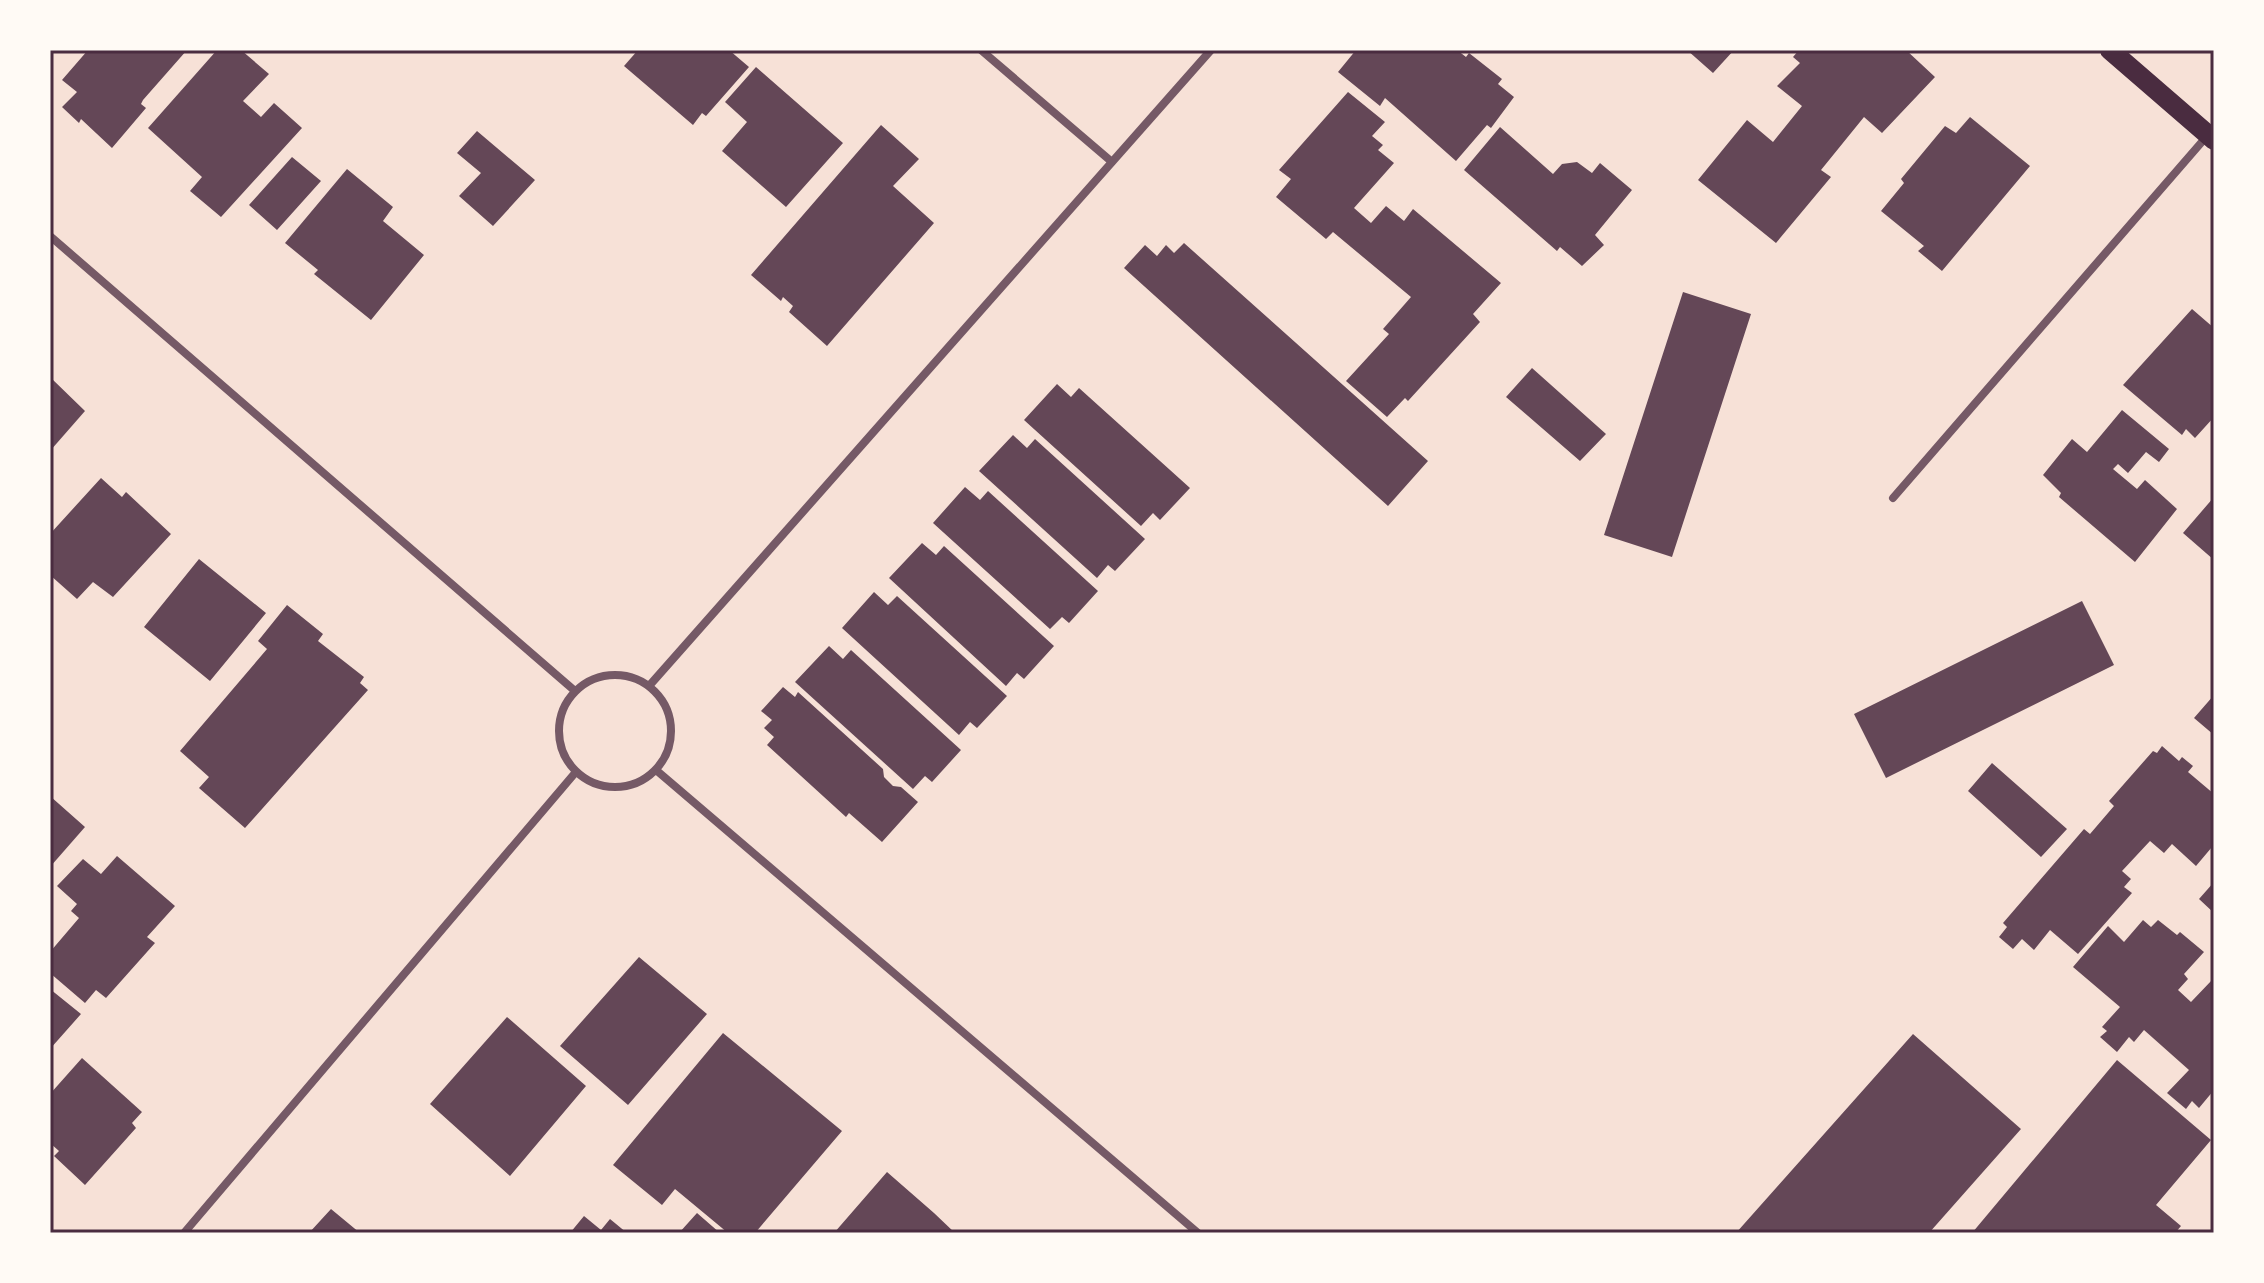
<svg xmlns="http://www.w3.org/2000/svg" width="2264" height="1283" font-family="'Varela Round',sans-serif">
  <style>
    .building { fill: #644757 }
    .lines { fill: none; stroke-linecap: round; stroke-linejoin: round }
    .minor { stroke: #755966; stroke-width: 8 }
    .primary { stroke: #4a2c40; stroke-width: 20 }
    .neatline { fill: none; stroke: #4a2c40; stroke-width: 3 }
  </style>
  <rect width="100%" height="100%" fill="#f7e1d7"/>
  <path class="building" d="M 88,50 L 187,50 L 143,100 L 141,104 L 146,108 L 112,148 L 81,119 L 79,123 L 62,107 L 77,92 L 62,80 Z
    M 217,50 L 241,50 L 269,74 L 243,101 L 261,117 L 274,103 L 302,128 L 221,217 L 190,191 L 202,177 L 148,128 Z
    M 638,50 L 729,50 L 749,67 L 706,116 L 702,113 L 693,125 L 624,66 Z
    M 1356,50 L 1457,50 L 1466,57 L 1469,53 L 1502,79 L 1498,84 L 1514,97 L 1491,128 L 1487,125 L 1456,161 L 1385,98 L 1380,106 L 1338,72 Z
    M 1687,50 L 1734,50 L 1713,73 Z
    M 1799,50 L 1906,50 L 1935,77 L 1882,133 L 1864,117 L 1821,170 L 1831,177 L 1776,243 L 1698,180 L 1747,120 L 1773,142 L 1802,106 L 1777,86 L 1800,63 L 1793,57 Z
    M 756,67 L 843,143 L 786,207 L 722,151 L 747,122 L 725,102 Z
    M 1348,92 L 1385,122 L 1372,136 L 1383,145 L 1378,150 L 1394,163 L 1354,208 L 1371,223 L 1386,206 L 1404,221 L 1413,209 L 1501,283 L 1473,314 L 1480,322 L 1408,401 L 1405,398 L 1387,417 L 1346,381 L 1389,334 L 1383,329 L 1411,297 L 1333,232 L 1326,239 L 1276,197 L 1291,179 L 1279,170 Z
    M 1970,117 L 2030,166 L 1942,271 L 1918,251 L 1924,246 L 1881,211 L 1904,183 L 1901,179 L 1945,126 L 1956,133 Z
    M 881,125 L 919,159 L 893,186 L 934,223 L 827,346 L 789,312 L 793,306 L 783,297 L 781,301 L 751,275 Z
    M 1500,127 L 1553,174 L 1562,164 L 1577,162 L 1592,173 L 1600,163 L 1632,190 L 1595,235 L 1604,245 L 1582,266 L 1560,247 L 1557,251 L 1464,170 Z
    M 477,131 L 535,180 L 493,226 L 459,196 L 481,173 L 457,153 Z
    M 292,157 L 321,181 L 277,230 L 249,205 Z
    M 347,169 L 393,207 L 383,221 L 424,255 L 371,320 L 314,274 L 318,270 L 285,243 Z
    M 1184,243 L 1428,461 L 1388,506 L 1124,268 L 1145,245 L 1157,256 L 1166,245 L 1174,253 Z
    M 1683,292 L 1751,314 L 1672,557 L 1604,535 Z
    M 2192,309 L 2214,328 L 2214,417 L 2195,438 L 2186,429 L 2182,435 L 2123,385 Z
    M 1532,368 L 1606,434 L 1580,461 L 1506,397 Z
    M 50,377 L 85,411 L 50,451 Z
    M 1057,384 L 1071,397 L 1079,388 L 1190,488 L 1160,520 L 1153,513 L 1141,526 L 1024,420 Z
    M 2122,410 L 2169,449 L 2159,462 L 2146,452 L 2128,473 L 2118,464 L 2113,469 L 2137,489 L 2145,480 L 2177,509 L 2135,562 L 2059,497 L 2061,493 L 2043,475 L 2072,439 L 2087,452 Z
    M 1013,435 L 1027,448 L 1035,439 L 1145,539 L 1115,571 L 1108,565 L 1097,578 L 979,471 Z
    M 101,478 L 122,497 L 126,492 L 171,534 L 113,597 L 93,582 L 77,599 L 50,575 L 50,534 Z
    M 965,487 L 980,500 L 988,491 L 1098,591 L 1069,623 L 1062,617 L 1050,629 L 933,523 Z
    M 2214,497 L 2214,560 L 2183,533 Z
    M 922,543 L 936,555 L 944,546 L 1054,646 L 1024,679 L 1017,673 L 1006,686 L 889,578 Z
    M 199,559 L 266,613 L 210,681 L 144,627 Z
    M 874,592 L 888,605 L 897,596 L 1007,696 L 977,728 L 970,722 L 959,735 L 842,628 Z
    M 2082,601 L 2114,665 L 1886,778 L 1854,714 Z
    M 287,605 L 323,634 L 318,641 L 364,677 L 360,683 L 368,690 L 245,828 L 199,788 L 209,777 L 180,751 L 267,649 L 258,641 Z
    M 829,646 L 843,659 L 851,650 L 961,750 L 932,782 L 925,776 L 913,789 L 795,682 Z
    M 783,687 L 795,697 L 798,692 L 883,769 L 884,777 L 893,786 L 901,787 L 918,802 L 882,842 L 849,813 L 846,817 L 767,745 L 774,737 L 764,728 L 772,720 L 761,711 Z
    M 2214,695 L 2214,735 L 2194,718 Z
    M 2162,746 L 2179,761 L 2182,757 L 2193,766 L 2188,772 L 2214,794 L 2214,849 L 2212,847 L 2196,866 L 2172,844 L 2164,853 L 2150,841 L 2122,871 L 2131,879 L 2124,887 L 2132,893 L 2078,954 L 2050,930 L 2034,950 L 2022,939 L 2013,949 L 1999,937 L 2007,927 L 2003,923 L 2084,829 L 2090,834 L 2114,806 L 2109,801 L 2153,751 L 2157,753 Z
    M 1992,763 L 2067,829 L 2041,857 L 1968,791 Z
    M 50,796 L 85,827 L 50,867 Z
    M 117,856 L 175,906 L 147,937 L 155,943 L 106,998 L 96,990 L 85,1003 L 50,973 L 50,952 L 79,918 L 71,911 L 77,904 L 57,886 L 83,859 L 101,874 Z
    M 2214,882 L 2214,913 L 2199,899 Z
    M 2143,920 L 2151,927 L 2158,920 L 2177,935 L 2180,932 L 2204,952 L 2184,974 L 2188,979 L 2178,990 L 2191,1002 L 2212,980 L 2214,982 L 2214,1090 L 2199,1108 L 2192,1101 L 2186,1109 L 2167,1093 L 2189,1070 L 2144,1030 L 2134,1042 L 2129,1037 L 2117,1052 L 2100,1037 L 2107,1031 L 2102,1027 L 2120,1007 L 2073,967 L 2108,926 L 2124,942 Z
    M 639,957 L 707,1014 L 628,1105 L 560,1046 Z
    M 50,989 L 81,1014 L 50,1049 Z
    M 507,1017 L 586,1086 L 510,1176 L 430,1104 Z
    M 723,1033 L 842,1131 L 755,1233 L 728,1233 L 675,1189 L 662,1205 L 613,1165 Z
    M 1913,1034 L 2021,1129 L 1929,1233 L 1736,1233 Z
    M 82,1058 L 142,1112 L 132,1123 L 136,1128 L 85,1185 L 54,1156 L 59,1151 L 50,1143 L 50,1094 Z
    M 2117,1060 L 2211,1140 L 2156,1205 L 2181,1226 L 2175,1233 L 1972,1233 Z
    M 887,1172 L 934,1213 L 955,1233 L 834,1233 Z
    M 331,1209 L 360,1233 L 309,1233 Z
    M 697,1213 L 720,1233 L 679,1233 Z
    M 584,1216 L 601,1230 L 610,1219 L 627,1233 L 570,1233 Z"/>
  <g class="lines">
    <path class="minor" d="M 981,50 L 1112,162
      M 50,236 L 575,691
      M 1893,498 L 2207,136
      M559 731a56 56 0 1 1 112 0a56 56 0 1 1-112 0Z
      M 649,686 L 1211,50
      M 656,770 L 1198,1233
      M 184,1233 L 575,773"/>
    <path class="primary" d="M 2110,50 L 2214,140"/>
  </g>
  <rect width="2264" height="1283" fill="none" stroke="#fffaf5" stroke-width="104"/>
  <rect x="52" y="52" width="2160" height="1179" class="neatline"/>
</svg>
